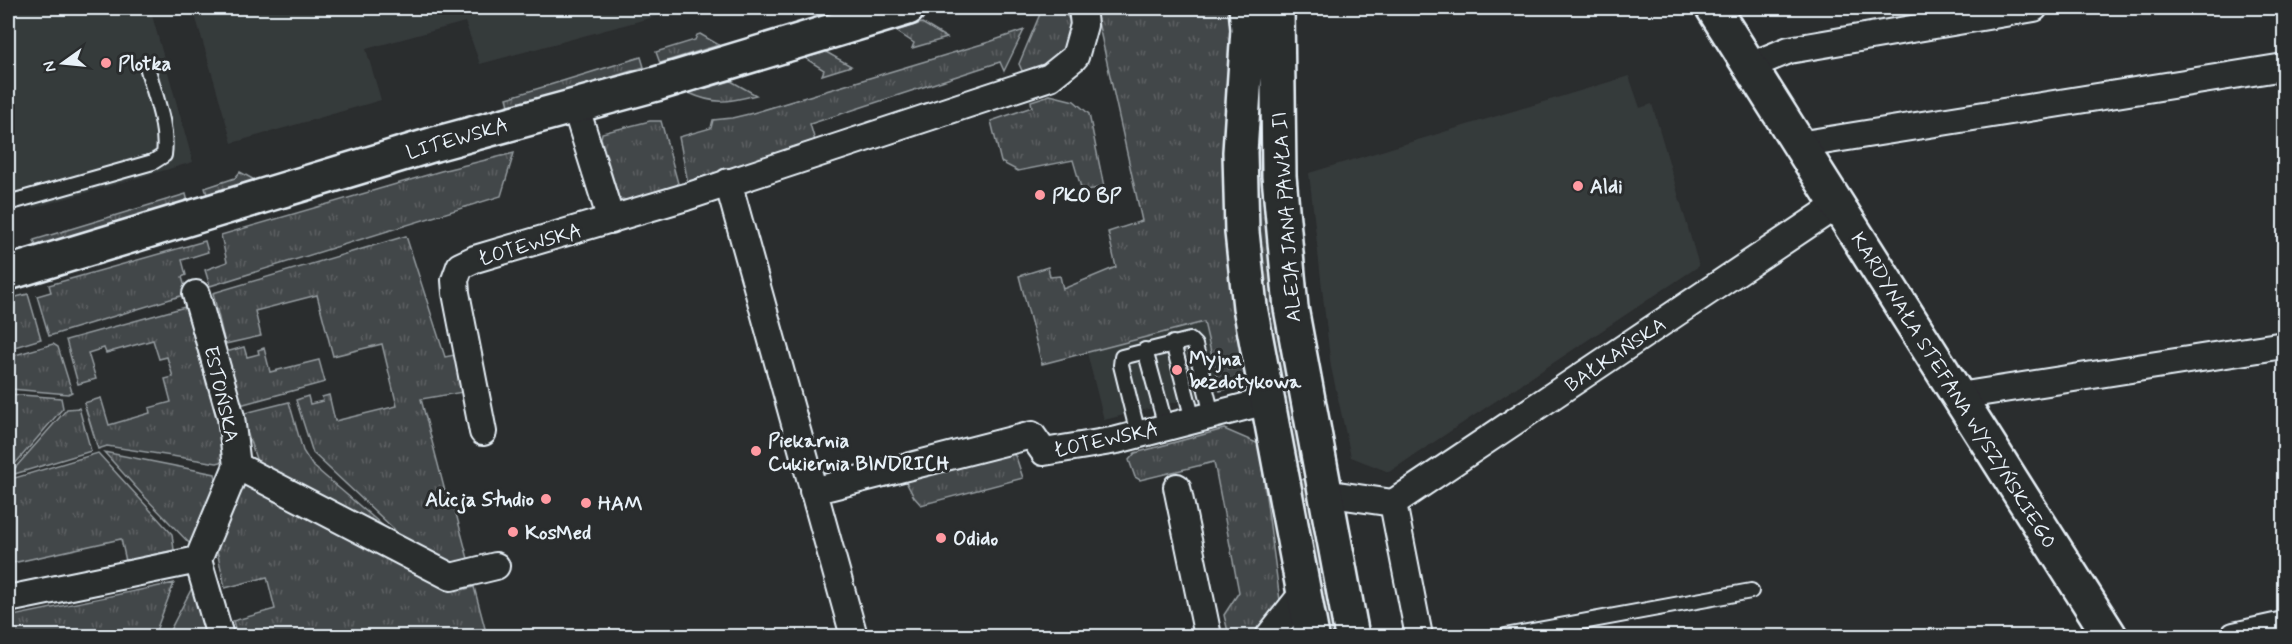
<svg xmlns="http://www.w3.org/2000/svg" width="2292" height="644" font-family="Mynerve,sans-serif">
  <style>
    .built { fill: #363a3b }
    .grass { fill: url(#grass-tufts); stroke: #959ca0; stroke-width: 1.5 }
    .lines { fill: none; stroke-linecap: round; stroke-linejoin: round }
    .lane-casing { stroke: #e8f1f8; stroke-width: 18 }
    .street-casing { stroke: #e8f1f8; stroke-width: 30 }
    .secondary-casing { stroke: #e8f1f8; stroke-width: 38 }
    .lane { stroke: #2a2d2e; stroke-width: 14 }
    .street { stroke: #2a2d2e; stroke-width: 26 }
    .secondary { stroke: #2a2d2e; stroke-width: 33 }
    .poi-dot { fill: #ff9aa2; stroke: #2a2d2e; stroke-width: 2 }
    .labels { text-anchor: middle; stroke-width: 6; stroke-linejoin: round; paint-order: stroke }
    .poi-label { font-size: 20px; font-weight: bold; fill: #e8f1f8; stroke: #2a2d2e; text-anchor: start }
    .street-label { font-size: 20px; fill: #e8f1f8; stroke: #2a2d2e }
  </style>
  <defs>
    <pattern id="grass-tufts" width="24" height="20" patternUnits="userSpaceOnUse" patternTransform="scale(1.5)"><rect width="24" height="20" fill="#424648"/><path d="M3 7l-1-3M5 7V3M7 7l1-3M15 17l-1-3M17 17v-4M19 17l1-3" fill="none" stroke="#5d6163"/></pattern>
  </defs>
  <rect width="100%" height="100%" fill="#2a2d2e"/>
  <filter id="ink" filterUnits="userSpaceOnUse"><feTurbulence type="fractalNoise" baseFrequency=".0167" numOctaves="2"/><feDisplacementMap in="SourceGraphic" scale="12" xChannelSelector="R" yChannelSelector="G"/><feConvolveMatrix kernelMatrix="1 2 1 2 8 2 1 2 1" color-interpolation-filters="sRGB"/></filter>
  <g filter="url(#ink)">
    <path class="built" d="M 8,8 L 150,8 L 193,162 L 33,208 L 8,194 Z
      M 193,8 L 687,8 L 480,64 L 465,22 L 366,49 L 381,100 L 232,143 Z
      M 1629,76 L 1640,108 L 1652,104 L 1699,266 L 1389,472 L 1351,457 L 1331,367 L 1309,173 Z
      M 1205,322 L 1220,391 L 1104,420 L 1087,353 Z"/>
    <path class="grass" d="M 1039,8 L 1062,8 L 1070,21 L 1066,46 L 1051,64 L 1024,75 L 1019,64 L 1040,14 Z
      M 1095,8 L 1232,8 L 1249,374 L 1234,387 L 1220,391 L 1204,322 L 1042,364 L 1019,276 L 1048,267 L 1050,277 L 1060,276 L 1063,289 L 1116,267 L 1108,232 L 1142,221 Z
      M 1255,8 L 1310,459 L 1292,463 L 1265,333 L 1254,228 Z
      M 922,23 L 947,38 L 912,48 L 914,43 L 896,31 Z
      M 1024,30 L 1004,71 L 1000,62 L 810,124 L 815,141 L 688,183 L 679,137 L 711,128 L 713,120 L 732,118 L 753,113 L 989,42 Z
      M 700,34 L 719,45 L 660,63 L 656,52 L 695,40 L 697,35 Z
      M 826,52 L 851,66 L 822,75 L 824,70 L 805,58 Z
      M 641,57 L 644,67 L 510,109 L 507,98 Z
      M 731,81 L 756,95 C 729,102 715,105 689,93 Z
      M 1050,95 L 1074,101 L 1089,114 L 1104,187 L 1082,191 L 1073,160 L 1018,171 L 1001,162 L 991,121 L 1032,107 L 1031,101 Z
      M 650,121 L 661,121 L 679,187 C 662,194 637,206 619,198 L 601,138 L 602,133 Z
      M 514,153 L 501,196 L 210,286 L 205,270 L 227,262 L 221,235 L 441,171 Z
      M 240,172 L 262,184 L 209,200 L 205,188 L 235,178 Z
      M 186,194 L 189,206 L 38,252 L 34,240 Z
      M 406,236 L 445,357 L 460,354 L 469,391 L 421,399 L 448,503 L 453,502 L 471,570 L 463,571 L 399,538 L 394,529 L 313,453 L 296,400 L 308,396 L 310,404 L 323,401 L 322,397 L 329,395 L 335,421 L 397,406 L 382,344 L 333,356 L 317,295 L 255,311 L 261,336 L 225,344 L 213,293 Z
      M 205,241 L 208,252 L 182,260 L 186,275 L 182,277 L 187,294 L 49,336 L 37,296 L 51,292 L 49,285 Z
      M 28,294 L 41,339 L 8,349 L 8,299 Z
      M 185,307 L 228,460 L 217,463 L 107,446 L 98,449 L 84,403 L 101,398 L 109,425 L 150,413 L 149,408 L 171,402 L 165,379 L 173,377 L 167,357 L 159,359 L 153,340 L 106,353 L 104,348 L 88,353 L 96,379 L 78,384 L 66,340 Z
      M 53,344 L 58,347 L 72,392 L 68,394 L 11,389 L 8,380 L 8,357 Z
      M 244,347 L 247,357 L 259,354 L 258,350 L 264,348 L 270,372 L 319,360 L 325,382 L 240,405 L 226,352 Z
      M 8,394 L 61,398 L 63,408 L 8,472 Z
      M 289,402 L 303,451 L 312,465 L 388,530 L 257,462 L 241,414 Z
      M 79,408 L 91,451 L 8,476 L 67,409 Z
      M 1224,429 L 1259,444 L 1281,608 L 1260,636 L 1229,636 L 1224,615 L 1239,592 L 1214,462 L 1140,480 L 1135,477 L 1129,460 L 1135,453 Z
      M 1009,450 L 1016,457 L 1023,478 L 921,505 L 914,497 L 906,482 L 908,473 Z
      M 104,452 L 215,474 L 217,482 L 190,544 L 141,493 Z
      M 98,453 L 172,534 L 174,550 L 126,561 L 121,539 L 8,564 L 8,480 Z
      M 1312,478 L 1344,636 L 1326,636 L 1295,481 Z
      M 253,482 L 461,590 L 474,587 L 487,636 L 237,636 L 233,621 L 275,609 L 267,577 L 225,588 L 216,546 L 243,484 Z
      M 174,583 L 154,636 L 8,636 L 8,617 Z
      M 193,586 L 208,636 L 167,636 Z"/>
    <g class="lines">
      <defs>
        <path id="lane" d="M 8,203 L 153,162 L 164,155 C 168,125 154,94 147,66
          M 1173,343 L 1193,420
          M 1145,350 L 1166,427
          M 1138,434 L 1121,365 L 1122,357 L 1190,340 L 1195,345 L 1212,415
          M 1505,636 L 1751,591"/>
        <path id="street" d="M 1750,66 L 1789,50 L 2034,8
          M 575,105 L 611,220
          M 1798,145 L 2284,67
          M 728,182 L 854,636
          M 196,294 L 231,417 L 237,466 L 198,560
          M 1959,396 L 2284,345
          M 483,432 L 456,293 L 455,280 L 460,266 L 475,259 L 686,197 L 1050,77 L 1075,57 L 1084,25 L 1082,8
          M 237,466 L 451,577 L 496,566
          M 1177,487 L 1208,636
          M 813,491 L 1032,435 L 1044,452 L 1117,440 L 1267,401
          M 1324,493 L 1393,503 L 1837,205
          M 1393,503 L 1419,636
          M 8,599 L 198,560 L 220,636
          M 1269,636 L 1303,593
          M 2234,636 L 2284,625"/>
        <path id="secondary" d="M 1246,8 L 1248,29 L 1240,152 L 1242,232 L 1250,307 L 1312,636
          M 1277,8 L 1279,176 L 1291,308 L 1352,636
          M 1713,8 L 2110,636
          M 8,273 L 435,144 L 656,84 L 908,8"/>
      </defs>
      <use href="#lane" class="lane-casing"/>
      <use href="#street" class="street-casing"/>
      <use href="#secondary" class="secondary-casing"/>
      <use href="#lane" class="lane"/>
      <use href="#street" class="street"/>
      <use href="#secondary" class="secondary"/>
    </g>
  </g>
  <g class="poi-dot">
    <circle cx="106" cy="63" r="6"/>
    <circle cx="1578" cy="186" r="6"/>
    <circle cx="1040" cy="195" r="6"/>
    <circle cx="1177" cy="370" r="6"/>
    <circle cx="756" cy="451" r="6"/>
    <circle cx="546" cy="499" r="6"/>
    <circle cx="586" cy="503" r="6"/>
    <circle cx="513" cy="532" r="6"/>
    <circle cx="941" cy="538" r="6"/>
  </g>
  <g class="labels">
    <g class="poi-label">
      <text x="118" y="70">Plotka</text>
      <text x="1590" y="193">Aldi</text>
      <text x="1052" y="202">PKO BP</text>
      <text x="1189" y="365">Myjna<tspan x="1189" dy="23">bezdotykowa</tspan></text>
      <text x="768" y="447">Piekarnia<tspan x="768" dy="23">Cukiernia BINDRICH</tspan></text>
      <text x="534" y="506" text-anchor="end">Alicja Studio</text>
      <text x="598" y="510">HAM</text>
      <text x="525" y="539">KosMed</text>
      <text x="953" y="545">Odido</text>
    </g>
    <g class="street-label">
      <text transform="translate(457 138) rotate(-16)" y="7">LITEWSKA</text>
      <text transform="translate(1286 217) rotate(-94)" y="7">ALEJA JANA PAWŁA II</text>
      <text transform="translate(530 244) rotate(-16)" y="7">ŁOTEWSKA</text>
      <text transform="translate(1615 354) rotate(-34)" y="7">BAŁKAŃSKA</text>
      <text transform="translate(1954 390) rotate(58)" y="7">KARDYNAŁA STEFANA WYSZYŃSKIEGO</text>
      <text transform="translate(222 394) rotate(77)" y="7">ESTOŃSKA</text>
      <text transform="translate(1106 439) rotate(-12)" y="7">ŁOTEWSKA</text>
    </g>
  </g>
  <rect width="2292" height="644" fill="none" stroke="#2a2d2e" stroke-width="30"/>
  <rect x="15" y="15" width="2262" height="614" fill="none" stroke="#e8f1f8" stroke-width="2" filter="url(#ink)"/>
  <g transform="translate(63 63) rotate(255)" stroke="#2a2d2e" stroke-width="4.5" paint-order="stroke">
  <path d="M0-4.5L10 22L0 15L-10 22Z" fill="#e8f1f8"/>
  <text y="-9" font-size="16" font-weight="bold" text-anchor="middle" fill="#e8f1f8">N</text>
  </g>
</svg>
